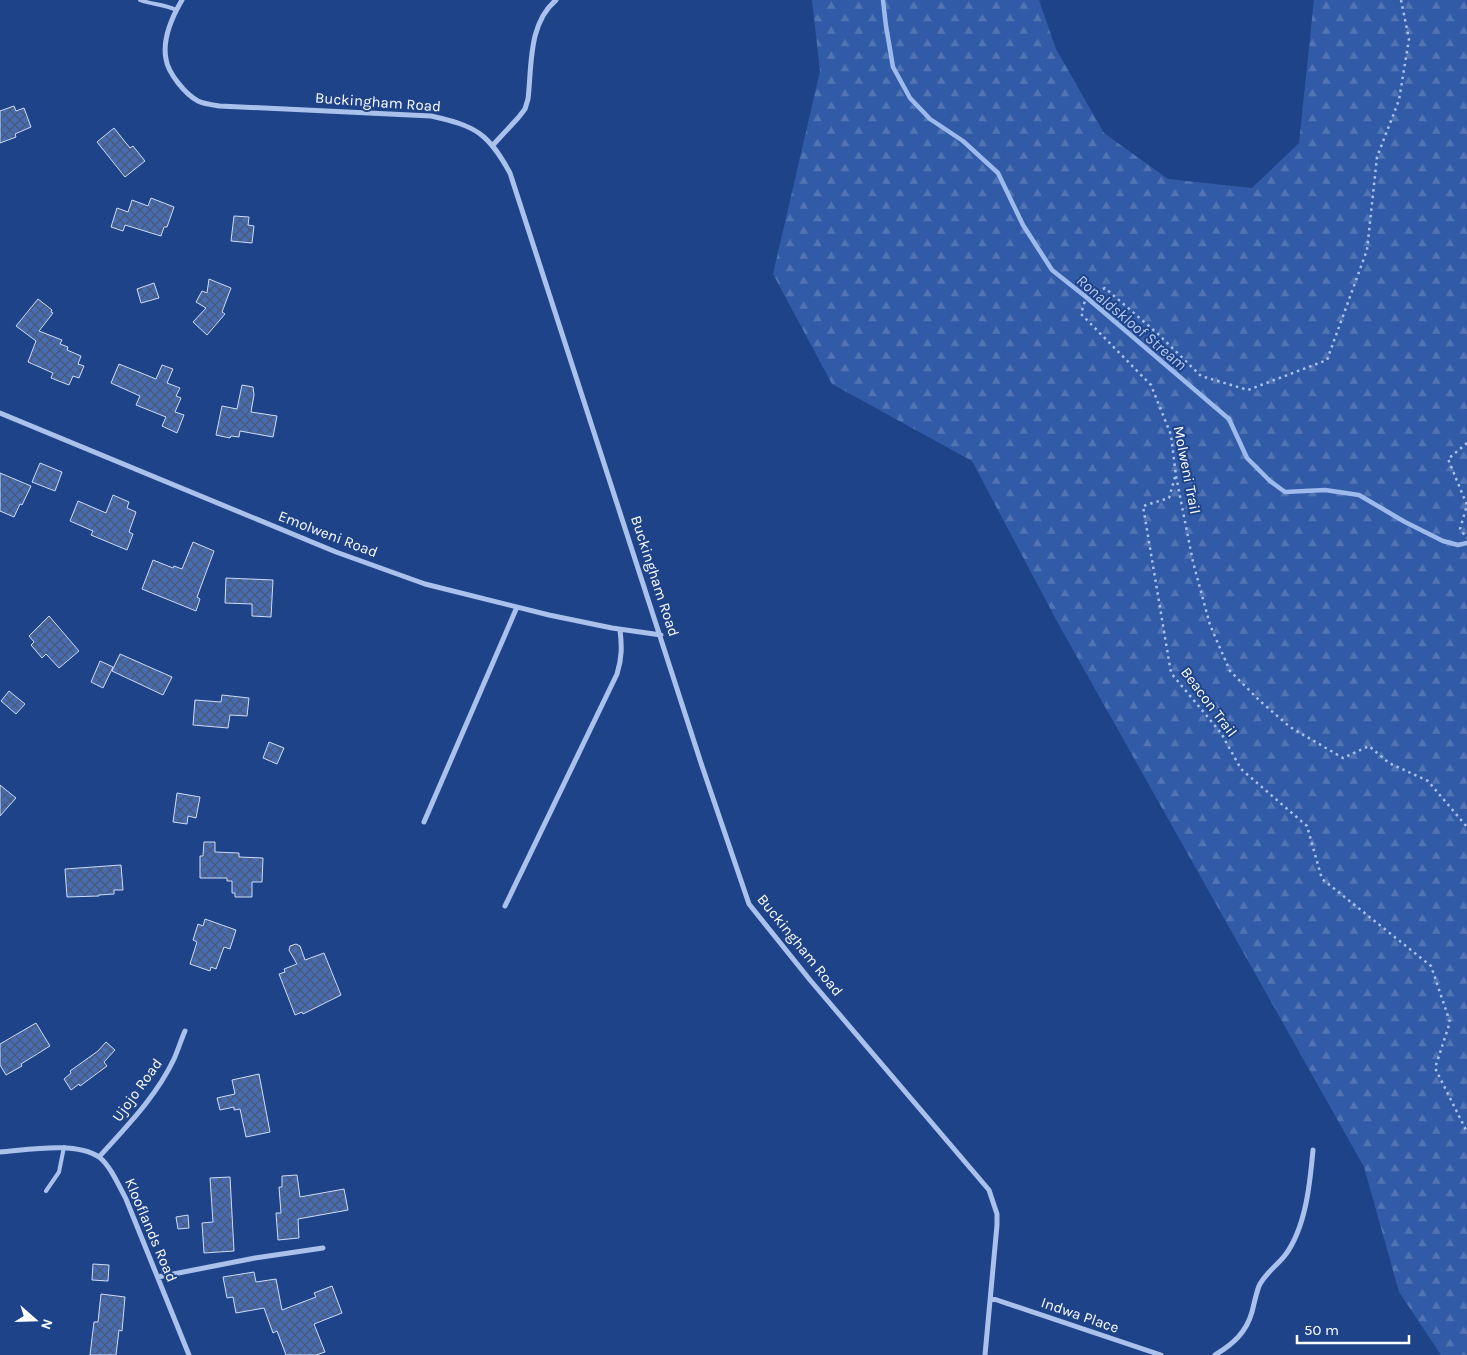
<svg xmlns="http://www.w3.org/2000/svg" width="1467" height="1355" font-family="Karla,sans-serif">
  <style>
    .forest { fill: url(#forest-firs) }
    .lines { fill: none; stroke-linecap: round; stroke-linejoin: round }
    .stream { stroke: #9dbaed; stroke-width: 4.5 }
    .building { fill: url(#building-cross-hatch); stroke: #ceddf8 }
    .path { stroke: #a9c1eb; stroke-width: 2.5; stroke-dasharray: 2.5 4; stroke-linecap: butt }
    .lane { stroke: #a9c1eb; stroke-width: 4 }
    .street { stroke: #a9c1eb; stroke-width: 5 }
    .labels { text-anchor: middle; stroke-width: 4; stroke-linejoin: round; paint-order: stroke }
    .street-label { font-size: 15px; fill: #fff; stroke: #1e4389 }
    .water-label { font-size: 16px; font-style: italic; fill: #b5cbf3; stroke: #1e4389 }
  </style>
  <defs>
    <pattern id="forest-firs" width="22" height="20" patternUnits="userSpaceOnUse" patternTransform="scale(1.25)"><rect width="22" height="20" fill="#325ba7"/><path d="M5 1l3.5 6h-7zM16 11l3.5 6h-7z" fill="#5174b4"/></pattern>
    <pattern id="building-cross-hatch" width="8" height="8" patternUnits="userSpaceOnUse" patternTransform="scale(1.25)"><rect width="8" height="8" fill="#476cb2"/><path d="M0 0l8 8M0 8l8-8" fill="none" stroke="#4a5975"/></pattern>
  </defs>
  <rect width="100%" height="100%" fill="#1e4389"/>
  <path class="forest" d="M 812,0 L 1039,0 L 1056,49 L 1104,133 L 1168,179 L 1252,188 L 1299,143 L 1314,0 L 1467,0 L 1467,1355 L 1441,1355 L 1399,1292 L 1364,1167 L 1059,625 L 972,461 L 832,384 L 773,274 L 820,71 Z"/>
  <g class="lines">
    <path class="stream" d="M 883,0 L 886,26 L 893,67 L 910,98 L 930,119 L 963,141 L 998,173 L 1023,225 L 1052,270 L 1086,297 L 1229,419 L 1247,458 L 1270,481 L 1285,492 L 1325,490 L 1359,495 L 1405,522 L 1443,541 L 1458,545 L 1467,543"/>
  </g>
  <path class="building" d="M 14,106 L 16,111 L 24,108 L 31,127 L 15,134 L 16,137 L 0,143 L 0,111 Z
    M 114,128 L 130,148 L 133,146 L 145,161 L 125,177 L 97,142 Z
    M 151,198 L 174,207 L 167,227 L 164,227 L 161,236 L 125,225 L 123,231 L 111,227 L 117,208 L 128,212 L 132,200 L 148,206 Z
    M 234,216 L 249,217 L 248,225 L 254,226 L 252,243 L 231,241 Z
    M 209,279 L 231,288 L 222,312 L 225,314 L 207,335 L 193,322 L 206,308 L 196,302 L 202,291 L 207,293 Z
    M 154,283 L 159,298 L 141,303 L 137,289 Z
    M 38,299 L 52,310 L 51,312 L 53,313 L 39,331 L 62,340 L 60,344 L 68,347 L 67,350 L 81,356 L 78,364 L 84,366 L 79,378 L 73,376 L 69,385 L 51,378 L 53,373 L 28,362 L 36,341 L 16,326 Z
    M 119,364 L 156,379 L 162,365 L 173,369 L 167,383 L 180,388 L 176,396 L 181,398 L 175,412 L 184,415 L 177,433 L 162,426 L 166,417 L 136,405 L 140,396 L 111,383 Z
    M 242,385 L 253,387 L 254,395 L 251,412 L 277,416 L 273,437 L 240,431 L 239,437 L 231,436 L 230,438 L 216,435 L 222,406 L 237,409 Z
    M 40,463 L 62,472 L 55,491 L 32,482 Z
    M 0,473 L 31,486 L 22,505 L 20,504 L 14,517 L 0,511 Z
    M 113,495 L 129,502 L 127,508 L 136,512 L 129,532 L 133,534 L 127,550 L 91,535 L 93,531 L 70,521 L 78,501 L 106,513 Z
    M 193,542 L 214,551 L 197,597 L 200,599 L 196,611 L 142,589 L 153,560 L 173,568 L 174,566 L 182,569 Z
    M 226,578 L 273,580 L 271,617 L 252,616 L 252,604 L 225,603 Z
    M 49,616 L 79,651 L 59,668 L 46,654 L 42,658 L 31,645 L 34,642 L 29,636 Z
    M 120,654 L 172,677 L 163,695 L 112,671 Z
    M 100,661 L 113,667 L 103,688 L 91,682 Z
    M 9,691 L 25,704 L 16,714 L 1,701 Z
    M 222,695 L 249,698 L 247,716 L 230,715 L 228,728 L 193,725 L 195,700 L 221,702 Z
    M 269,742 L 284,748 L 277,764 L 263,758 Z
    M 0,785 L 16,798 L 0,816 Z
    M 177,793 L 200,797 L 196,818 L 188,816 L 187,824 L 173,822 Z
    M 204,842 L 215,842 L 215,852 L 239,853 L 239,857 L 263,858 L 262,882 L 252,882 L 252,897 L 235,897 L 235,893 L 232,893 L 232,881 L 227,881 L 227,878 L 200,878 L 200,856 L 203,856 Z
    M 121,865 L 123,890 L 114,890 L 114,894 L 99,895 L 99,896 L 67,897 L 65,869 Z
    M 205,919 L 236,930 L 230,949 L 224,947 L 216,969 L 211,967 L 210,971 L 190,964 L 197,942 L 193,940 L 198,924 L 203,926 Z
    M 296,944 L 300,946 L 305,960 L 324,953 L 341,995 L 303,1014 L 302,1012 L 295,1015 L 279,974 L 285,972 L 284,969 L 297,964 L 289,950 L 290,946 Z
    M 36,1023 L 50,1046 L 21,1064 L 22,1066 L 6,1075 L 0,1065 L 0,1044 Z
    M 106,1042 L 115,1050 L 104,1062 L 107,1066 L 80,1086 L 79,1084 L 71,1090 L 64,1079 L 71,1073 L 70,1071 L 98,1051 Z
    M 259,1074 L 270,1132 L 246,1137 L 240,1109 L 234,1110 L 234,1107 L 220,1110 L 217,1098 L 235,1094 L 232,1080 Z
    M 297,1175 L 300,1197 L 344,1189 L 348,1210 L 298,1219 L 299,1238 L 278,1240 L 276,1213 L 281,1213 L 279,1187 L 282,1187 L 282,1176 Z
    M 230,1177 L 234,1251 L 204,1253 L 202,1223 L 213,1222 L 210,1178 Z
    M 188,1215 L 189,1228 L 178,1229 L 176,1217 Z
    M 93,1264 L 109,1265 L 108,1281 L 92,1280 Z
    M 254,1272 L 256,1282 L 276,1279 L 282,1310 L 316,1297 L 314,1293 L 332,1286 L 342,1313 L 314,1324 L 325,1352 L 316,1355 L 286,1355 L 277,1331 L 273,1333 L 264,1308 L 236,1313 L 233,1297 L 227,1298 L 223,1277 Z
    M 101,1294 L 125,1297 L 122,1331 L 119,1330 L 116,1355 L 90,1355 L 94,1322 L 98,1322 Z"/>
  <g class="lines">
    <path class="path" d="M 1401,0 L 1409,39 L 1399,100 L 1377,157 L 1367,250 L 1327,360 L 1248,390 L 1201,376 L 1158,334 L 1105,288 L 1086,297 L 1081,314 L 1151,385 L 1171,435 L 1176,476 L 1193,562 L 1210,625 L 1230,671 L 1260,701 L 1290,727 L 1343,758 L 1369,746 L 1389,763 L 1428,781 L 1467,827
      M 1467,443 L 1448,459 L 1467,505 L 1460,529 L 1467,538
      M 1175,477 L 1169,498 L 1143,506 L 1171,673 L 1221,733 L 1241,769 L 1307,826 L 1322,879 L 1431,966 L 1450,1022 L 1435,1068 L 1467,1132"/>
    <path class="lane" d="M 140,0 C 153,5 164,4 176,10
      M 46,1191 L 59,1172 L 64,1147"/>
    <path class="street" d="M 182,0 C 172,17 162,39 166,59 C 168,73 185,94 198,101 C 204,104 213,105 220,106 L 431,116 C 476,126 488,133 510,173 L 701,763 L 749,904 L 810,980 L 989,1190 L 997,1214 L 997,1225 L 985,1355
      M 493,145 L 518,118 L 525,109 L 528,99 C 532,65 528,24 556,0
      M 0,413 L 336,552 L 425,584 L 549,615 L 612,628 L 661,635
      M 424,822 L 517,607
      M 505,906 L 617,674 C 622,658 622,646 620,630
      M 0,1152 C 27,1150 76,1141 99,1157 C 110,1165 119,1186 126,1199 L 189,1355
      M 99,1157 C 126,1127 156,1097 174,1059 C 178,1050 181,1040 185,1031
      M 158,1277 L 255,1258 L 323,1248
      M 991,1298 L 1161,1355
      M 1215,1355 C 1233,1344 1246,1333 1252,1312 C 1254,1304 1256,1294 1259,1286 C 1265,1273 1278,1265 1286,1254 C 1306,1226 1310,1183 1313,1150"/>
  </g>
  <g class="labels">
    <g class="street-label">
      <text transform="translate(378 102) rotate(4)" y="5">Buckingham Road</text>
      <text transform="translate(1187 470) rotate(79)" y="5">Molweni Trail</text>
      <text transform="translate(328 534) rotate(21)" y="5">Emolweni Road</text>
      <text transform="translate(655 576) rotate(72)" y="5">Buckingham Road</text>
      <text transform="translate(1209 702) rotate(53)" y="5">Beacon Trail</text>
      <text transform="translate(800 945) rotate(51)" y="5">Buckingham Road</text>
      <text transform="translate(137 1090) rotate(-54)" y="5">Ujojo Road</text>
      <text transform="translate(151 1230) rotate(67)" y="5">Klooflands Road</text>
      <text transform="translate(1080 1315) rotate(19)" y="5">Indwa Place</text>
    </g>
    <g class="water-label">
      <text transform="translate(1132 322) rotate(40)" y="6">Ronaldskloof Stream</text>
    </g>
  </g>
  <g transform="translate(35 1320) rotate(110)" stroke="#1e4389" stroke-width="4" paint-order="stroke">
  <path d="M0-4L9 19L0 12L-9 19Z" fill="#ffffff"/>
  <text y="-8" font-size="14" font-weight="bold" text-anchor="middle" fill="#ffffff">N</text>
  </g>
  <path d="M1297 1335v8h112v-8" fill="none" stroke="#ffffff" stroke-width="2.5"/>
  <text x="1304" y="1335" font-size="15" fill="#ffffff" stroke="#1e4389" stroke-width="4" paint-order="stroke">50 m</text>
</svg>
